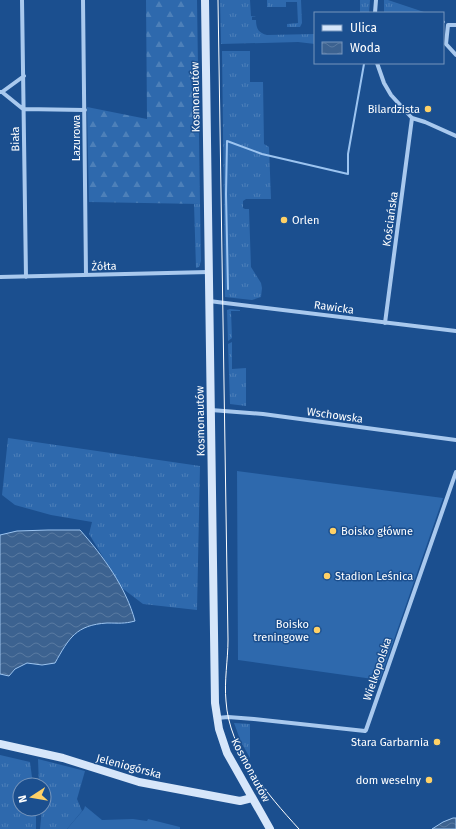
<svg xmlns="http://www.w3.org/2000/svg" width="456" height="829" font-family="'Fira Sans',sans-serif">
  <style>
    .grass { fill: url(#grass-tufts) }
    .forest { fill: url(#forest-firs) }
    .garden { fill: #2e69ad }
    .water { fill: url(#water-waves); stroke: #9cc4f0 }
    .lines { fill: none; stroke-linecap: round; stroke-linejoin: round }
    .stream { stroke: #9cc4f0; stroke-width: 2 }
    .street { stroke: #a9c9ee; stroke-width: 4 }
    .secondary { stroke: #d6e6fa; stroke-width: 8 }
    .tram { stroke: #fff; stroke-width: 1 }
    .poi-dot { fill: #ffd166; stroke: #1b4f8f; stroke-width: 1.5 }
    .labels { text-anchor: middle; stroke-width: 3; stroke-linejoin: round; paint-order: stroke }
    .street-label { font-size: 11px; fill: #fff; stroke: #1b4f8f }
    .poi-label { font-size: 11px; fill: #fff; stroke: #1b4f8f; text-anchor: end }
  </style>
  <defs>
    <pattern id="grass-tufts" width="24" height="20" patternUnits="userSpaceOnUse"><rect width="24" height="20" fill="#2e69ad"/><path d="M3 7l-1-3M5 7V3M7 7l1-3M15 17l-1-3M17 17v-4M19 17l1-3" fill="none" stroke="#4d80b9"/></pattern>
    <pattern id="forest-firs" width="22" height="20" patternUnits="userSpaceOnUse"><rect width="22" height="20" fill="#2e69ad"/><path d="M5 1l3.5 6h-7zM16 11l3.5 6h-7z" fill="#4d80b9"/></pattern>
    <pattern id="water-waves" width="16" height="10" patternUnits="userSpaceOnUse"><rect width="16" height="10" fill="#3c6290"/><path d="M0 5q4-4 8 0t8 0" fill="none" stroke="#597aa1"/></pattern>
  </defs>
  <rect width="100%" height="100%" fill="#1b4f8f"/>
  <path class="grass" d="M 220,0 L 250,0 L 251,16 L 256,17 L 252,17 L 252,20 L 256,20 C 256,29 259,33 267,35 L 315,34 L 315,44 L 298,42 L 221,44 Z
    M 267,0 L 301,0 L 302,23 L 300,27 L 287,27 L 287,24 L 298,23 L 297,2 L 286,2 L 286,7 L 267,7 Z
    M 360,0 L 370,0 L 369,13 L 360,13 Z
    M 384,0 L 388,0 L 427,13 L 384,13 Z
    M 222,51 L 250,51 L 250,82 L 263,82 L 264,144 L 269,147 L 271,199 L 246,199 L 243,201 L 243,208 L 245,209 L 249,209 L 251,267 L 261,283 L 262,288 L 261,297 L 252,300 L 225,297 Z
    M 194,204 L 200,204 L 201,261 L 199,267 L 196,268 Z
    M 230,309 L 240,310 L 240,311 L 231,311 L 232,338 L 228,341 L 227,310 Z
    M 232,342 L 232,369 L 246,368 L 246,406 L 230,404 L 228,344 Z
    M 8,438 L 200,466 L 197,610 L 143,604 L 122,588 L 89,534 L 92,522 L 51,515 L 15,505 L 2,495 Z
    M 234,723 L 250,724 L 250,758 L 241,742 Z
    M 0,755 L 30,762 L 33,785 L 20,785 L 20,809 L 36,809 L 36,829 L 0,829 Z
    M 38,759 L 85,771 L 77,799 L 82,811 L 67,829 L 40,829 L 42,809 L 44,809 L 44,785 L 39,785 Z"/>
  <path class="forest" d="M 146,0 L 197,0 L 200,204 L 89,202 L 87,107 L 147,119 Z"/>
  <path class="garden" d="M 237,471 L 443,498 L 380,680 L 238,660 Z
    M 85,806 L 102,820 L 133,819 L 147,821 L 148,819 L 180,827 L 180,829 L 67,829 L 84,809 Z"/>
  <path class="water" d="M 48,530 L 80,530 C 103,556 126,587 135,621 C 124,624 119,623 107,623 C 76,625 69,638 55,663 L 42,665 L 27,663 L 15,669 L 9,676 L 0,674 L 0,535 L 17,531 Z
    M 453,818 L 456,818 L 456,829 L 432,829 L 443,822 Z"/>
  <g class="lines">
    <path class="stream" d="M 443,21 L 444,22
      M 228,289 L 226,194 L 227,141 L 262,154 L 348,174 L 348,154 L 364,64"/>
    <path class="street" d="M 22,0 L 26,277
      M 83,0 L 86,275
      M 375,13 L 376,0
      M 456,25 L 448,25 L 446,44 L 456,55
      M 377,63 L 384,83 L 391,95 L 412,118 L 425,122 L 456,136
      M 0,92 L 2,92 L 23,109 L 85,110
      M 2,92 L 24,76
      M 0,277 L 209,272
      M 209,301 L 456,331
      M 385,323 L 412,118
      M 211,410 L 263,414 L 456,440
      M 217,718 L 228,717 L 254,719 L 365,731 L 366,730 L 456,472"/>
    <path class="secondary" d="M 205,0 L 215,703 L 219,729 L 227,753 L 270,829
      M 0,744 L 63,758 L 139,782 L 240,801 L 252,798"/>
    <path class="tram" d="M 218,0 L 228,640 C 228,660 224,681 226,701 C 229,750 267,794 299,829"/>
  </g>
  <g class="poi-dot">
    <circle cx="428" cy="109" r="4"/>
    <circle cx="284" cy="220" r="4"/>
    <circle cx="333" cy="531" r="4"/>
    <circle cx="327" cy="576" r="4"/>
    <circle cx="317" cy="630" r="4"/>
    <circle cx="437" cy="742" r="4"/>
    <circle cx="429" cy="780" r="4"/>
  </g>
  <g class="labels">
    <g class="street-label">
      <text transform="translate(195 97) rotate(-91)" y="4">Kosmonautów</text>
      <text transform="translate(76 138) rotate(-90)" y="4">Lazurowa</text>
      <text transform="translate(15 139) rotate(-91)" y="4">Biała</text>
      <text transform="translate(390 219) rotate(-82)" y="4">Kościańska</text>
      <text transform="translate(104 266) rotate(-2)" y="4">Żółta</text>
      <text transform="translate(334 307) rotate(8)" y="4">Rawicka</text>
      <text transform="translate(335 415) rotate(8)" y="4">Wschowska</text>
      <text transform="translate(200 421) rotate(-91)" y="4">Kosmonautów</text>
      <text transform="translate(377 669) rotate(-71)" y="4">Wielkopolska</text>
      <text transform="translate(129 766) rotate(15)" y="4">Jeleniogórska</text>
      <text transform="translate(251 770) rotate(62)" y="4">Kosmonautów</text>
    </g>
    <g class="poi-label">
      <text x="420" y="113">Bilardzista</text>
      <text x="292" y="224" text-anchor="start">Orlen</text>
      <text x="341" y="535" text-anchor="start">Boisko główne</text>
      <text x="335" y="580" text-anchor="start">Stadion Leśnica</text>
      <text x="309" y="628">Boisko<tspan x="309" dy="13">treningowe</tspan></text>
      <text x="429" y="746">Stara Garbarnia</text>
      <text x="421" y="784">dom weselny</text>
    </g>
  </g>
  <rect x="314" y="12" width="130" height="52" fill="#1b4f8f" stroke="#7695bc"/>
  <rect x="322" y="25" width="20" height="6" fill="#d6e6fa" stroke="#7695bc"/>
  <text x="350" y="32" font-size="12" fill="#ffffff">Ulica</text>
  <rect x="322" y="42" width="20" height="12" fill="url(#water-waves)" stroke="#7695bc"/>
  <text x="350" y="52" font-size="12" fill="#ffffff">Woda</text>
  <g transform="translate(32 797) rotate(258)"><circle r="19" fill="#1b4f8f" stroke="#7695bc"/>
  <path d="M0-3L7 15L0 10L-7 15Z" fill="#ffd166"/>
  <text y="-6" font-size="11" font-weight="bold" text-anchor="middle" fill="#ffffff">N</text>
  </g>
</svg>
